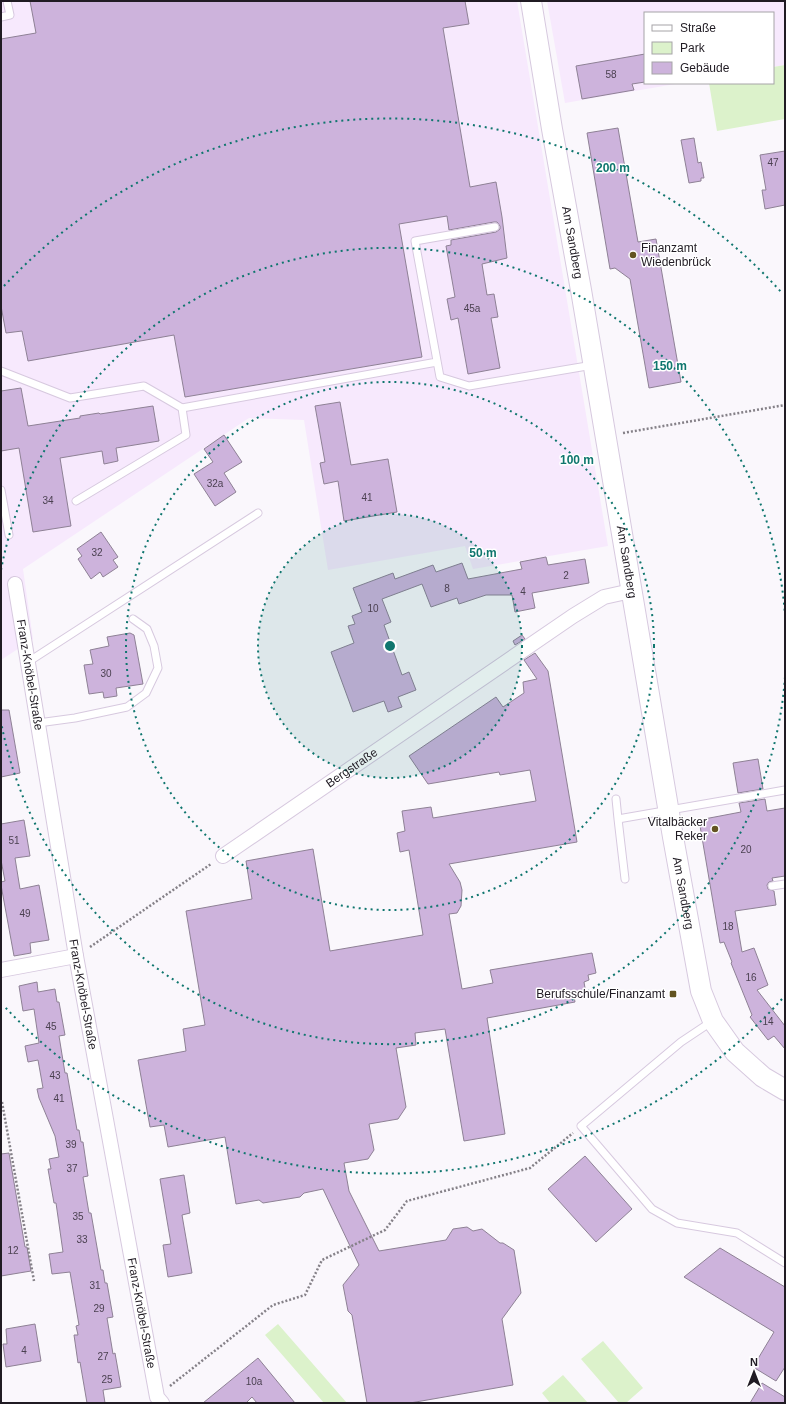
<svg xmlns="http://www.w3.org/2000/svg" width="786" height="1404" font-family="Helvetica,sans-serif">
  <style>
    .industrial { fill: #f7e9fd }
    .green { fill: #dcf2cb }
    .building { fill: #cdb3dc; stroke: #8e8195 }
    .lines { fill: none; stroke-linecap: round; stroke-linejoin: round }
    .lane-casing { stroke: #d7c9df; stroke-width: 9 }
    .street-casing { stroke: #d7c9df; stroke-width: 16 }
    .secondary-casing { stroke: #d7c9df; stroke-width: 22 }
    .path { stroke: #858188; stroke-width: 2.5; stroke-dasharray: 2 2; stroke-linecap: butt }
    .lane { stroke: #fff; stroke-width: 7 }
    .street { stroke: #fff; stroke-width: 14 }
    .secondary { stroke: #fff; stroke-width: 20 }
    .ring { fill: none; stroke: #0f766e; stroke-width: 2; stroke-dasharray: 2 4 }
    .poi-dot { fill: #635421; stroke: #fff; stroke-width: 1.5 }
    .labels { text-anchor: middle; stroke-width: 3; stroke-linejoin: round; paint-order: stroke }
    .number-label { font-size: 10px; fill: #4b4151 }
    .street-label { font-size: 12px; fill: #201b23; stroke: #fff }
    .poi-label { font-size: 12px; fill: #201b23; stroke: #fff; text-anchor: end }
    .centre { fill: #0f766e; stroke: #fff; stroke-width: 2 }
    .ring-label { font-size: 12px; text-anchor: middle; font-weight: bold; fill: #0f766e; stroke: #fff; stroke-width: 3; stroke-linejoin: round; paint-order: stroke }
  </style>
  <rect width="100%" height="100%" fill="#faf7fc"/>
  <path class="industrial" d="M 1,1 L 517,1 L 608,546 L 473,569 L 465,546 L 328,570 L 304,420 L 249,418 L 23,569 L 33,639 L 1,660 Z
    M 547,1 L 785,1 L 785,65 L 773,67 L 773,13 L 645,13 L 645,83 L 681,83 L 565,103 Z"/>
  <path class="green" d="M 785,65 L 785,119 L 717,131 L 709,83 L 773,83 L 773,67 Z
    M 278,1324 L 347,1403 L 324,1403 L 265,1335 Z
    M 603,1341 L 643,1388 L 626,1403 L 619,1403 L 581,1359 Z
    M 563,1375 L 588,1403 L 550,1403 L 542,1393 Z"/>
  <path class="building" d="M 30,1 L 465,1 L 469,24 L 443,28 L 470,187 L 496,182 L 502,217 L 507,258 L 482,264 L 487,295 L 494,294 L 498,317 L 491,318 L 500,368 L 468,374 L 458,318 L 451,320 L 447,299 L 455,297 L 446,246 L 451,245 L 451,240 L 496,232 L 500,229 L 500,226 L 497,222 L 494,222 L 449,230 L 447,216 L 399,224 L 422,357 L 185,397 L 174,335 L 28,361 L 22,331 L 6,333 L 1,306 L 1,39 L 36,33 Z
    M 645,54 L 645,82 L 632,84 L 634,90 L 582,99 L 576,66 Z
    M 618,128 L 638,242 L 656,239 L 681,382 L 649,388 L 630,279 L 615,268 L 610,269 L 587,133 Z
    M 694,138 L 698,163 L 701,162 L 704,178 L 701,178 L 701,181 L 689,183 L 681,140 Z
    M 785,151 L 785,205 L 765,209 L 762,190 L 766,190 L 760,155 Z
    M 21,388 L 28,426 L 80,418 L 80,416 L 99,413 L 100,414 L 153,406 L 159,441 L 116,448 L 118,461 L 104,464 L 102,451 L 60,458 L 71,526 L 33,532 L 19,448 L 1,451 L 1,391 Z
    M 340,402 L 351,465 L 388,459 L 397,512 L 344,521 L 338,481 L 324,484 L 320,463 L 325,462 L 315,406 Z
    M 224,435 L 242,462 L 224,473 L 236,492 L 215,506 L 194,474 L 213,462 L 204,449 Z
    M 101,532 L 118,557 L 113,560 L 118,567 L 103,577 L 100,572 L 91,579 L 78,559 L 82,556 L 77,549 Z
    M 546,557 L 548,565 L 585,559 L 589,583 L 532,593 L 535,608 L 515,612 L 512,595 L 486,595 L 459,604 L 457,598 L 431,607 L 422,584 L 382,599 L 391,622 L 384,625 L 402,675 L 409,672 L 416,690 L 398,697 L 402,707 L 388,712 L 384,701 L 353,712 L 331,652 L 354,643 L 348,626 L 355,624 L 352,616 L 362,612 L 353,588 L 393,573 L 395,579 L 433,565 L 436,572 L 462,563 L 468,579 L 522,569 L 520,562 Z
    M 130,633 L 134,635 L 143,684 L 116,688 L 117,696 L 104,698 L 103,692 L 89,694 L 84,665 L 93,664 L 90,650 L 109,646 L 107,637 Z
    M 522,635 L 525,639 L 515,645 L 513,641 Z
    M 535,653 L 548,671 L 577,842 L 449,864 L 460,882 L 462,890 L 461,906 L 457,913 L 449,914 L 462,989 L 493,983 L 490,970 L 592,953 L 596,973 L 588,975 L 589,980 L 584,982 L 586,994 L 574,996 L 575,1002 L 487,1018 L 505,1134 L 464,1141 L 445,1029 L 415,1033 L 416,1045 L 396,1048 L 406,1107 L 398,1119 L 369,1124 L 374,1150 L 368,1159 L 344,1163 L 349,1191 L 379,1251 L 446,1240 L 453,1229 L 467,1227 L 473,1231 L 482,1229 L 500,1243 L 503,1243 L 514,1250 L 521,1293 L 502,1319 L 513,1385 L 410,1403 L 367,1403 L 352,1315 L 348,1311 L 343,1285 L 359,1265 L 323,1189 L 304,1193 L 300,1197 L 263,1203 L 259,1200 L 236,1204 L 225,1137 L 168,1147 L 164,1125 L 150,1127 L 138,1060 L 186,1051 L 183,1029 L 205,1025 L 186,911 L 252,899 L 246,861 L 313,849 L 330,951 L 423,935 L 409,850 L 400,852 L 397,833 L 405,831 L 402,811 L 431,807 L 433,818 L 536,801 L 530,770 L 500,775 L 499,772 L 428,784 L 409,756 L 496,697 L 503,707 L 524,693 L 523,682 L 537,679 L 524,660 Z
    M 1,710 L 9,710 L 20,773 L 1,777 Z
    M 758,759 L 763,789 L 738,793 L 733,763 Z
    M 765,799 L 767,811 L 785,808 L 785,876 L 772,878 L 773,881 L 769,882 L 767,885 L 768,889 L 774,891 L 776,905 L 735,911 L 742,952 L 754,948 L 768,985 L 757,990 L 785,1026 L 785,1049 L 774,1036 L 768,1040 L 750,1017 L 752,1015 L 731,963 L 732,962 L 724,942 L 720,943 L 699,820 L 741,812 L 739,803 Z
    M 24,820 L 30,856 L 15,858 L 20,889 L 39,885 L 49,940 L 30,943 L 31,953 L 14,956 L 1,885 L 1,882 L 5,881 L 1,860 L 1,824 Z
    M 37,982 L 38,992 L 55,989 L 57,1002 L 59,1002 L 65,1035 L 59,1036 L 65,1073 L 67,1073 L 77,1130 L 79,1130 L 81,1142 L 83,1142 L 88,1176 L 83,1177 L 89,1213 L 91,1213 L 101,1270 L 103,1270 L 105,1283 L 107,1283 L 113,1317 L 107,1318 L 113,1354 L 115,1353 L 121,1387 L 103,1390 L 105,1403 L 87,1403 L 80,1362 L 78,1363 L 74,1335 L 78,1335 L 76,1326 L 79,1325 L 70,1272 L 52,1274 L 49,1254 L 63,1252 L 56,1203 L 54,1203 L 48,1169 L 51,1169 L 49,1159 L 59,1157 L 55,1136 L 39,1098 L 37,1089 L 43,1088 L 38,1060 L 28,1062 L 25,1046 L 39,1043 L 34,1009 L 23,1011 L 19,986 Z
    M 9,1153 L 25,1247 L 27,1247 L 31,1271 L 1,1276 L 1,1154 Z
    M 585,1156 L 632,1209 L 596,1242 L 548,1189 Z
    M 184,1175 L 190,1213 L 182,1215 L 192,1273 L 168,1277 L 163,1245 L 171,1244 L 160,1179 Z
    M 720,1248 L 785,1287 L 785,1367 L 776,1381 L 753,1367 L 774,1332 L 684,1277 Z
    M 35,1324 L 41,1361 L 6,1367 L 3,1344 L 7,1344 L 6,1329 Z
    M 258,1358 L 295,1403 L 257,1403 L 252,1397 L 246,1403 L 203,1403 Z
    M 762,1383 L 785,1397 L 785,1403 L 750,1403 Z"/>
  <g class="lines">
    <defs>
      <path id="lane" d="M 1,17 L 10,15 L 7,1
        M 495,227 L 415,241 L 440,377 L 469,386 L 593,365
        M 1,371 L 70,398 L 144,386 L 182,408 L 437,362
        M 1,490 L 9,535
        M 76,501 L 186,435 L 182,408
        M 28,662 L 258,513
        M 38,723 L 75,718 L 127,707 L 146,693 L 158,668 L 154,646 L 147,629 L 133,619
        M 616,799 L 618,819
        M 625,879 L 618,819 L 785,790
        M 772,886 L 785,884
        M 711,1022 L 681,1042 L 581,1126 L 652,1209 L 677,1223 L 737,1233 L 785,1263"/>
      <g id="street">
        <path id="s1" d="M 15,584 L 76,956 L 157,1397 L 162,1403"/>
        <path id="s2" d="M 223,856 L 573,616 L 604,597 L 631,591"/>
        <path d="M 1,970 L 76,956"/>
      </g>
      <g id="secondary">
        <path id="s3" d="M 531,1 L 552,129 L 581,290 L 673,837 L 701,991 L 713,1021 L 735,1052 L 763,1077 L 785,1090"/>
      </g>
    </defs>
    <use href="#lane" class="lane-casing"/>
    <use href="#street" class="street-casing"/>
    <use href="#secondary" class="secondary-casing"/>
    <path class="path" d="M 623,433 L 785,405
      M 90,947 L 211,864
      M 2,1102 L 34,1281
      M 170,1386 L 273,1305 L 305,1295 L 322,1260 L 385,1230 L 407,1201 L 530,1168 L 573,1133"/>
    <use href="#lane" class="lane"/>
    <use href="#street" class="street"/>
    <use href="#secondary" class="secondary"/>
  </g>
  <circle cx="390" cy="646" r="132" fill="#0f766e" fill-opacity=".12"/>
  <g class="ring">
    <circle cx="390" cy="646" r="132"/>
    <circle cx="390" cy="646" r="264"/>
    <path d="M785 677A396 396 0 0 1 1 722M1 570A396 396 0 0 1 785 615"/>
    <path d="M782 999A528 528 0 0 1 4 1006M4 286A528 528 0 0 1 782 293"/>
  </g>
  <g class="poi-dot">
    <circle cx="633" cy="255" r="4"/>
    <circle cx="715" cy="829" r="4"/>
    <rect x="669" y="990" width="8" height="8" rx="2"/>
  </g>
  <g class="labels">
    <g class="number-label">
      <text x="611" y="78">58</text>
      <text x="773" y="166">47</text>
      <text x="472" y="312">45a</text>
      <text x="215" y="487">32a</text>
      <text x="367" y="501">41</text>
      <text x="48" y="504">34</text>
      <text x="97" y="556">32</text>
      <text x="566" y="579">2</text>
      <text x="447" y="592">8</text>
      <text x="523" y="595">4</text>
      <text x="373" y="612">10</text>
      <text x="106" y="677">30</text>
      <text x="14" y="844">51</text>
      <text x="746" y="853">20</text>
      <text x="25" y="917">49</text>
      <text x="728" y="930">18</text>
      <text x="751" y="981">16</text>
      <text x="768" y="1025">14</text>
      <text x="51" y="1030">45</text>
      <text x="55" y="1079">43</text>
      <text x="59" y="1102">41</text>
      <text x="71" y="1148">39</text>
      <text x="72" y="1172">37</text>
      <text x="78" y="1220">35</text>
      <text x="82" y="1243">33</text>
      <text x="13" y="1254">12</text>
      <text x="95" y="1289">31</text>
      <text x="99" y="1312">29</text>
      <text x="24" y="1354">4</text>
      <text x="103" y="1360">27</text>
      <text x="107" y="1383">25</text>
      <text x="254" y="1385">10a</text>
    </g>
    <g class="street-label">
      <text dy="4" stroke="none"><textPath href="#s3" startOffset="245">Am Sandberg</textPath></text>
      <text dy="4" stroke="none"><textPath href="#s3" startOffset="569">Am Sandberg</textPath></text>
      <text dy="4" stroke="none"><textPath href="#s1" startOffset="92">Franz-Knöbel-Straße</textPath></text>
      <text dy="4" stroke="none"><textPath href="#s2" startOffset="156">Bergstraße</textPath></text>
      <text dy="4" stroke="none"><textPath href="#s3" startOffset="905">Am Sandberg</textPath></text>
      <text dy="4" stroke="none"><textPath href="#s1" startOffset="416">Franz-Knöbel-Straße</textPath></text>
      <text dy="4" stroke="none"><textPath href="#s1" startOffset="740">Franz-Knöbel-Straße</textPath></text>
    </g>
    <g class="poi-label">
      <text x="641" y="252" text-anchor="start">Finanzamt<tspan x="641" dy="14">Wiedenbrück</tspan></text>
      <text x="707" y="826">Vitalbäcker<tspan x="707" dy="14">Reker</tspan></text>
      <text x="665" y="998">Berufsschule/Finanzamt</text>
    </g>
  </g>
  <circle cx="390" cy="646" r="6" class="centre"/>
  <g class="ring-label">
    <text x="613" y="172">200 m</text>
    <text x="670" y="370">150 m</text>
    <text x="577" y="464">100 m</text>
    <text x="483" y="557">50 m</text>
  </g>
  <rect width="786" height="1404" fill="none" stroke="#201b23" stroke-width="4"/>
  <rect x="644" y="12" width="130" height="72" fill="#ffffff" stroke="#a6a4a7"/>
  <rect x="652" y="25" width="20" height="6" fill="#ffffff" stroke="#a6a4a7"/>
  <text x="680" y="32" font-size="12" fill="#201b23">Straße</text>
  <rect x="652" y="42" width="20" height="12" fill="#dcf2cb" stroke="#a6a4a7"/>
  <text x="680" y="52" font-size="12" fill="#201b23">Park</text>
  <rect x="652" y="62" width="20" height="12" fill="#cdb3dc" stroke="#a6a4a7"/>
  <text x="680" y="72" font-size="12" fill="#201b23">Gebäude</text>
  <g transform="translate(754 1372)" stroke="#ffffff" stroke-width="3" paint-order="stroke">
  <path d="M0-3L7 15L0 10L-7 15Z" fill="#201b23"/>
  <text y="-6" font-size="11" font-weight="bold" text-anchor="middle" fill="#201b23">N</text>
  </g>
</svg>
